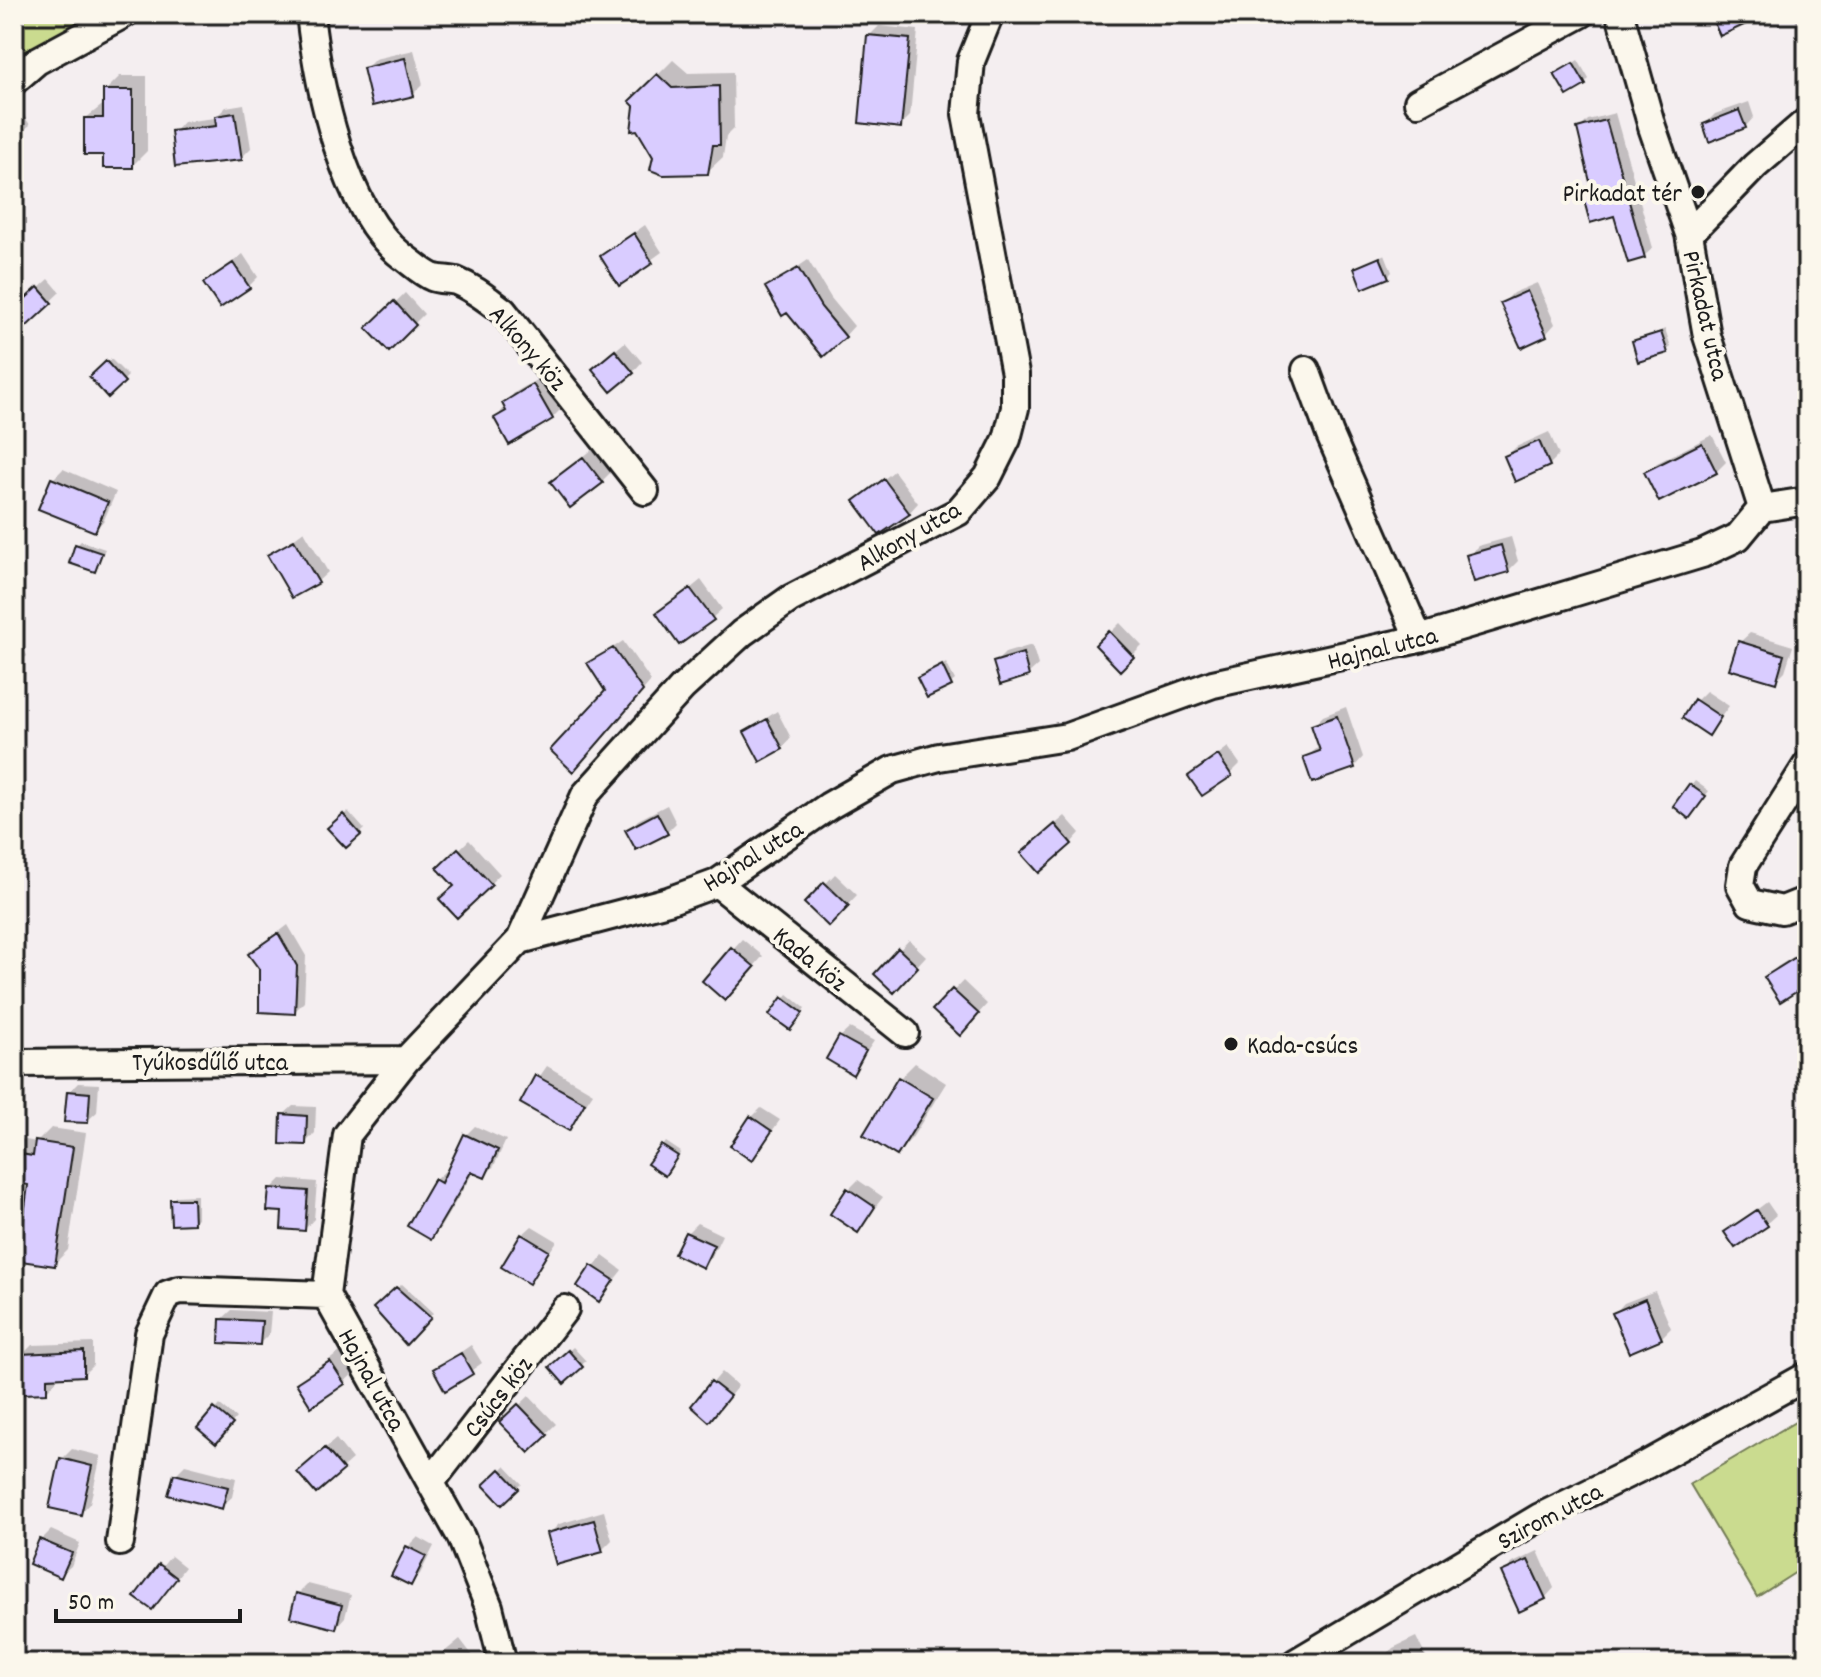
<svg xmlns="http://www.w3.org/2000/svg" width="1821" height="1677" font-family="Dekko,sans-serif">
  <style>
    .green { fill: #cadb8f; stroke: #737c56; stroke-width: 2 }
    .shadow { fill: #0003 }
    .building { fill: #d9ccff; stroke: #1c1c1c; stroke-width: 2 }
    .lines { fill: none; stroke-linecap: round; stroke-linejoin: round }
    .minor-casing { stroke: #1c1c1c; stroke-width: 32 }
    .minor { stroke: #fbf7ec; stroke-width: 26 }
    .poi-dot { fill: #1c1c1c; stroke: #fbf7ec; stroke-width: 3 }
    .labels { text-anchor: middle; stroke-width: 8; stroke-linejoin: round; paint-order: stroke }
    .poi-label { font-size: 26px; fill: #1c1c1c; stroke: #fbf7ec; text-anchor: end }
    .street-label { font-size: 26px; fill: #1c1c1c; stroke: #fbf7ec }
  </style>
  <rect width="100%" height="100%" fill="#f4eef0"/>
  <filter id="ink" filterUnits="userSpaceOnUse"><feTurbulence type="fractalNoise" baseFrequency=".0125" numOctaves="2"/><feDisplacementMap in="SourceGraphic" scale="16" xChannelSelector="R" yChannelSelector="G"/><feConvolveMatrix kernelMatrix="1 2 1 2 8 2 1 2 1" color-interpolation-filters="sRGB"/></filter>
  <g filter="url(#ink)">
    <path class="green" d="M 14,14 L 124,14 L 14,81 Z
      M 1807,1415 L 1807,1565 L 1757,1597 L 1690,1484 Z"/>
    <path class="shadow" d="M 1793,14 L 1807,14 L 1807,27 L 1799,30 Z
      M 879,26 L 918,30 L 910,116 L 900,126 L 869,36 Z
      M 414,50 L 423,84 L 413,94 L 365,69 L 375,59 Z
      M 673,60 L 688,73 L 733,72 L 734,128 L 726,136 L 723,157 L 707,172 L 632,101 Z
      M 1578,60 L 1589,79 L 1585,83 L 1561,71 Z
      M 120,76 L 147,76 L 147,151 L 132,166 L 105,153 L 86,118 L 105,103 L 105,91 Z
      M 14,100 L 30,125 L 14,138 Z
      M 1749,102 L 1754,117 L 1745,127 L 1705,124 L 1715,114 Z
      M 244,104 L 251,148 L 241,158 L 174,132 L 183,122 L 215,118 L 226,107 Z
      M 1615,113 L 1653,248 L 1644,256 L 1616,214 L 1583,190 L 1592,181 L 1579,129 L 1588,120 Z
      M 645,225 L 662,252 L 619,283 L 602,256 Z
      M 14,231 L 21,236 L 14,245 Z
      M 243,254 L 258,277 L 249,286 L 206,283 Z
      M 1385,254 L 1392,272 L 1388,276 L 1356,268 Z
      M 1807,257 L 1807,275 L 1800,272 Z
      M 808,260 L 831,298 L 854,326 L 845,336 L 767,288 Z
      M 49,279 L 60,292 L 17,333 L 14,311 Z
      M 1537,283 L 1555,324 L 1546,334 L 1503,303 L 1513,293 Z
      M 405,293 L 424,314 L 389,349 L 369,328 Z
      M 1665,329 L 1671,347 L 1666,351 L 1634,342 Z
      M 625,342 L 642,362 L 633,372 L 604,360 Z
      M 111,359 L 128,376 L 108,395 L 92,377 Z
      M 543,376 L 562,408 L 552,418 L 496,419 L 514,393 Z
      M 1549,432 L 1559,455 L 1549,465 L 1506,457 L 1516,447 Z
      M 1712,435 L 1726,462 L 1716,472 L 1647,472 L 1657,463 Z
      M 593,449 L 611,472 L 601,482 L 563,473 Z
      M 63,469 L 116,492 L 104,520 L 95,530 L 53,479 Z
      M 894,471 L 918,503 L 909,513 L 857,501 Z
      M 304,531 L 328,572 L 318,581 L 270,556 Z
      M 1511,537 L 1518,561 L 1508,571 L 1468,556 L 1478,546 Z
      M 81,541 L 105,549 L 95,570 L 77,545 Z
      M 701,580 L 722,609 L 712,618 L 659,614 Z
      M 1120,623 L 1142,646 L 1120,668 L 1098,645 Z
      M 16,631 L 27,656 L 14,667 L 14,632 Z
      M 1750,633 L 1793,646 L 1785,671 L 1775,681 L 1740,642 Z
      M 623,641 L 651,681 L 581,761 L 607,691 L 590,663 Z
      M 1032,645 L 1038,665 L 1028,674 L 996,662 L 1005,653 Z
      M 946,663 L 955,680 L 950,684 L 919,678 Z
      M 1706,691 L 1729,706 L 1709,733 L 1696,701 Z
      M 1346,707 L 1363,757 L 1354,767 L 1305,758 L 1320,746 L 1313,726 L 1323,716 Z
      M 777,711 L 791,738 L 782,748 L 746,732 Z
      M 1228,747 L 1240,764 L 1230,774 L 1190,776 Z
      M 1695,781 L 1709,791 L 1693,812 L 1675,806 Z
      M 667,805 L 676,823 L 667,832 L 628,830 L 638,820 Z
      M 348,811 L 364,829 L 346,846 L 330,828 Z
      M 1065,816 L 1080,833 L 1071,843 L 1033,843 Z
      M 469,840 L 500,874 L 457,916 L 456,885 L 440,868 Z
      M 835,874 L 857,895 L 829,924 L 807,903 Z
      M 288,925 L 306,956 L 304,1002 L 294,1012 L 251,954 Z
      M 742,939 L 763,956 L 734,989 L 705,980 Z
      M 909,940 L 926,956 L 904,980 L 877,974 Z
      M 1806,949 L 1807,983 L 1767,977 L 1777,967 Z
      M 963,981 L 987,1004 L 969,1024 L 935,1010 Z
      M 788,994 L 805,1008 L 794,1024 L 784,999 Z
      M 850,1028 L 874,1041 L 853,1072 L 840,1037 Z
      M 915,1063 L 946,1083 L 912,1138 L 897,1153 L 900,1078 Z
      M 547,1066 L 593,1093 L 569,1129 L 522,1102 Z
      M 78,1083 L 99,1084 L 97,1112 L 87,1121 L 69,1092 Z
      M 293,1106 L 316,1107 L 315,1133 L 305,1143 L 283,1115 Z
      M 761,1108 L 780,1120 L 752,1159 L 752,1117 Z
      M 475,1126 L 506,1140 L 494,1166 L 485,1176 L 474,1171 L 440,1228 L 431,1238 L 435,1180 L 445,1171 L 448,1173 L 466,1135 Z
      M 51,1128 L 86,1133 L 68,1250 L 54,1264 L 14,1258 L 14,1224 L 25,1222 L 31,1183 L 14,1180 L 14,1138 L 37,1142 Z
      M 666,1142 L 681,1152 L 669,1169 L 650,1163 Z
      M 281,1179 L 317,1182 L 314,1219 L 305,1229 L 284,1210 L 271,1189 Z
      M 858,1180 L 883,1197 L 857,1231 L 849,1189 Z
      M 197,1195 L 197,1218 L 193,1222 L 172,1200 L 176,1196 Z
      M 1767,1202 L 1776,1215 L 1766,1224 L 1727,1232 Z
      M 697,1223 L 722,1235 L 712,1256 L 702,1266 L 687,1233 Z
      M 532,1226 L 557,1241 L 529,1282 L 522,1235 Z
      M 603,1256 L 622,1270 L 599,1299 L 580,1285 Z
      M 402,1284 L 433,1313 L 406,1342 L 376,1308 Z
      M 1655,1291 L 1671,1328 L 1661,1338 L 1615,1313 L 1624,1303 Z
      M 232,1310 L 271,1312 L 269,1334 L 260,1343 L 222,1319 Z
      M 93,1343 L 93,1365 L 84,1374 L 56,1375 L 56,1381 L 47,1391 L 22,1355 L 32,1345 Z
      M 471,1345 L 482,1363 L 446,1388 L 435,1370 Z
      M 573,1347 L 586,1361 L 564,1381 L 552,1367 Z
      M 340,1352 L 354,1373 L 344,1382 L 298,1383 Z
      M 722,1372 L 738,1386 L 719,1409 L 693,1406 Z
      M 529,1396 L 556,1424 L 529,1450 L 502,1422 Z
      M 220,1405 L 236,1418 L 216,1441 L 200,1428 Z
      M 336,1439 L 352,1459 L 316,1491 L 309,1462 Z
      M 72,1449 L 101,1456 L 90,1503 L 81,1513 L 62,1459 Z
      M 185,1465 L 236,1478 L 232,1497 L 222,1506 L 175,1475 Z
      M 505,1466 L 522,1484 L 502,1503 L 486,1485 Z
      M 604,1511 L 612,1540 L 602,1550 L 549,1534 L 559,1524 Z
      M 51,1530 L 80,1543 L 71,1566 L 61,1575 L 41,1540 Z
      M 418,1537 L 434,1546 L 420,1574 L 410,1584 L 394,1575 L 408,1547 Z
      M 1538,1551 L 1554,1588 L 1545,1598 L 1503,1572 L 1513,1563 Z
      M 171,1556 L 185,1567 L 161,1598 L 137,1597 Z
      M 308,1584 L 351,1595 L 345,1617 L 336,1627 L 298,1594 Z
      M 1416,1637 L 1429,1663 L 1385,1663 L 1383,1658 L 1393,1648 Z
      M 460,1639 L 473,1656 L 465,1663 L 441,1663 L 437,1658 Z"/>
    <path class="building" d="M 1710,14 L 1768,14 L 1720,36 Z
      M 867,35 L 910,39 L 901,128 L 859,123 Z
      M 405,58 L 414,96 L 372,106 L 363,68 Z
      M 1573,63 L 1586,85 L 1567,96 L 1554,74 Z
      M 657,74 L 672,88 L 719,86 L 720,145 L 713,145 L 708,174 L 663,175 L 650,170 L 653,157 L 637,130 L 631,131 L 634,106 L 629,101 Z
      M 103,90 L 133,90 L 133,168 L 103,168 L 103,155 L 84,155 L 84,118 L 103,118 Z
      M 1739,110 L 1746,128 L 1709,142 L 1703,124 Z
      M 235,113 L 242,160 L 175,167 L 171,131 L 216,126 L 215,116 Z
      M 1606,120 L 1645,258 L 1628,263 L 1614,216 L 1590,223 L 1581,189 L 1591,186 L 1577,128 Z
      M 634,233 L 653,263 L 619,286 L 600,256 Z
      M 1380,257 L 1389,278 L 1362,289 L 1354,268 Z
      M 233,263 L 250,288 L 220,308 L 203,283 Z
      M 798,268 L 821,307 L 846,337 L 823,357 L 787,313 L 782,316 L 765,287 Z
      M 38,287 L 52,303 L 14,338 L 14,309 Z
      M 1527,291 L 1547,336 L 1521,348 L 1500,303 Z
      M 394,301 L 416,325 L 389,352 L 366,328 Z
      M 1661,332 L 1668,353 L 1638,362 L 1632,341 Z
      M 615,350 L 634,373 L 611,392 L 592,369 Z
      M 106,361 L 125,382 L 108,398 L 89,377 Z
      M 533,384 L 553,419 L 509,445 L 494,418 L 506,411 L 502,403 Z
      M 1539,441 L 1550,466 L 1515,482 L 1504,456 Z
      M 1702,443 L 1717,473 L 1659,502 L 1644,472 Z
      M 583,457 L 603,483 L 570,508 L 550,482 Z
      M 51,478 L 108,502 L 95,532 L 38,509 Z
      M 884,479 L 910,514 L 879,535 L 854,501 Z
      M 294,540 L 319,583 L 292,598 L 267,555 Z
      M 75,544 L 102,553 L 95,572 L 69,563 Z
      M 1501,545 L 1509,572 L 1474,582 L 1466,555 Z
      M 690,588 L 714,620 L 679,645 L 656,613 Z
      M 1109,631 L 1134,657 L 1120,671 L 1095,645 Z
      M 1738,641 L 1784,655 L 1776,683 L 1729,669 Z
      M 613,648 L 643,691 L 573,772 L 550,750 L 605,691 L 587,663 Z
      M 1023,653 L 1029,676 L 1000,685 L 993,662 Z
      M 942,665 L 952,686 L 927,698 L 917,678 Z
      M 1694,699 L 1721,717 L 1709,736 L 1682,718 Z
      M 1337,716 L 1355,768 L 1312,783 L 1303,757 L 1320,751 L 1311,725 Z
      M 767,719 L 783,749 L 760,762 L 744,732 Z
      M 1218,755 L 1232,776 L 1202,796 L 1188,776 Z
      M 1689,784 L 1706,796 L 1689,819 L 1673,806 Z
      M 657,813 L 668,834 L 636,850 L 625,830 Z
      M 343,814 L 361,835 L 346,848 L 327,828 Z
      M 1055,824 L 1072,844 L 1039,873 L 1021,853 Z
      M 458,848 L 492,885 L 457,918 L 439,899 L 454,886 L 437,868 Z
      M 824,882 L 849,906 L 829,927 L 804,903 Z
      M 278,933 L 297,966 L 295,1014 L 259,1012 L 259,969 L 248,954 Z
      M 731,947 L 755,967 L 725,1001 L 702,981 Z
      M 898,948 L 918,967 L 894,993 L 874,974 Z
      M 1796,957 L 1807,975 L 1807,985 L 1780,1002 L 1764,977 Z
      M 952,989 L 979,1014 L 960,1036 L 932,1010 Z
      M 782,997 L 803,1013 L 790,1030 L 769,1015 Z
      M 839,1036 L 866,1051 L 853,1075 L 826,1059 Z
      M 535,1075 L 585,1103 L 569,1131 L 520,1103 Z
      M 898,1077 L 933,1098 L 897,1156 L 863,1135 Z
      M 67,1091 L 90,1093 L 88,1123 L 64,1122 Z
      M 281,1114 L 307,1116 L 306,1145 L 280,1144 Z
      M 750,1116 L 772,1131 L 752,1161 L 730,1146 Z
      M 464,1134 L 498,1150 L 485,1178 L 471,1172 L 431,1240 L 407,1226 L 434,1179 L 441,1183 Z
      M 35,1141 L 73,1147 L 55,1266 L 14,1260 L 14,1236 L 21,1237 L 28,1185 L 14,1182 L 14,1153 L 33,1156 Z
      M 661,1145 L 678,1156 L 665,1176 L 647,1164 Z
      M 269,1188 L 308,1191 L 305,1231 L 281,1229 L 282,1212 L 267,1211 Z
      M 847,1188 L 875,1207 L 858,1233 L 830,1214 Z
      M 170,1199 L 193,1199 L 194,1224 L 171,1225 Z
      M 1757,1210 L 1768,1226 L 1735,1248 L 1724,1232 Z
      M 685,1232 L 714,1245 L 703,1268 L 674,1254 Z
      M 521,1234 L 549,1251 L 529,1284 L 501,1267 Z
      M 591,1265 L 614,1280 L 599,1302 L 577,1286 Z
      M 396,1287 L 431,1318 L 406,1345 L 373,1308 Z
      M 1645,1299 L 1662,1339 L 1629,1353 L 1612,1313 Z
      M 220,1319 L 262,1321 L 260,1345 L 219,1343 Z
      M 568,1350 L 583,1367 L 564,1384 L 549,1367 Z
      M 84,1351 L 84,1376 L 47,1378 L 47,1393 L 22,1394 L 20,1354 Z
      M 461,1353 L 473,1374 L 445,1391 L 433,1369 Z
      M 330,1361 L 345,1384 L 311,1407 L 296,1383 Z
      M 711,1381 L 730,1396 L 709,1422 L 691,1406 Z
      M 518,1404 L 548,1435 L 529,1453 L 499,1422 Z
      M 214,1408 L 233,1424 L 216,1444 L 197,1428 Z
      M 325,1448 L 344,1470 L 316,1494 L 297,1472 Z
      M 60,1458 L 92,1466 L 81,1515 L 49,1508 Z
      M 500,1469 L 519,1489 L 502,1505 L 483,1485 Z
      M 174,1474 L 228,1487 L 222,1509 L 168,1495 Z
      M 594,1520 L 603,1552 L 556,1565 L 547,1533 Z
      M 39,1539 L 72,1553 L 61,1578 L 29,1564 Z
      M 406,1546 L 426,1556 L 411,1586 L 391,1576 Z
      M 1528,1560 L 1546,1599 L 1519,1612 L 1501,1572 Z
      M 159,1564 L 177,1578 L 152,1610 L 134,1597 Z
      M 296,1593 L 342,1605 L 336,1629 L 290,1617 Z"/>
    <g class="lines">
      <defs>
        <path id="minor" d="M 310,14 C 318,85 343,210 402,256 C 411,262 422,273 432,277 C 439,280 449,279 456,281 C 474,288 488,300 503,311 L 645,491
          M 1620,14 L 1652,127 L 1689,234
          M 14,81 L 37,61 L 124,14
          M 1418,102 L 1581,14
          M 1306,370 L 1330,435 L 1419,639
          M 1762,508 L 1707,336 L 1689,234 L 1755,166 L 1807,121
          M 1762,508 L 1807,501
          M 1807,765 L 1743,866 L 1740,885 L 1750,903 L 1782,910 L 1807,900
          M 717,883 L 905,1033
          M 520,940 L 585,795 L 682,688 L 742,633 L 790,599 L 958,512 L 988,477 L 1007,439 L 1015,408 L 1015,374 L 966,114 L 971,61 L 990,14
          M 14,1063 L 406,1060
          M 431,1482 L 565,1309
          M 120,1542 L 149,1334 L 168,1294 L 180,1290 L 326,1295
          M 503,1663 L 489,1607 L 461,1537 L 326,1295 L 347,1135 L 406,1060 L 520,940 L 668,901 L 717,883 L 829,806 L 892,770 L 939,757 L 1067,737 L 1213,684 L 1419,639 L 1576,592 L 1702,554 L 1738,537 L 1762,508
          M 1295,1663 L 1540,1517 L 1646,1465 L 1807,1376"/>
      </defs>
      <use href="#minor" class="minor-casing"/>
      <use href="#minor" class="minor"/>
    </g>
  </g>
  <g class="poi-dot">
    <circle cx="1698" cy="192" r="8"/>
    <circle cx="1231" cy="1044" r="8"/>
  </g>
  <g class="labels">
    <g class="poi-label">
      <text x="1682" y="201">Pirkadat tér</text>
      <text x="1247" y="1053" text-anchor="start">Kada-csúcs</text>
    </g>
    <g class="street-label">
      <text transform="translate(1707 315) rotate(77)" y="9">Pirkadat utca</text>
      <text transform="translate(529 347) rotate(49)" y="9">Alkony köz</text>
      <text transform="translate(908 535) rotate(-30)" y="9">Alkony utca</text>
      <text transform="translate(1382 647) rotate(-14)" y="9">Hajnal utca</text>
      <text transform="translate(752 855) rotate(-32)" y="9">Hajnal utca</text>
      <text transform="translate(811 958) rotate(39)" y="9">Kada köz</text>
      <text x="210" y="1070">Tyúkosdűlő utca</text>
      <text transform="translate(373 1379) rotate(61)" y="9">Hajnal utca</text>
      <text transform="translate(497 1396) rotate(-52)" y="9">Csúcs köz</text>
      <text transform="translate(1549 1515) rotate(-28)" y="9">Szirom utca</text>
    </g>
  </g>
  <rect width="1821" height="1677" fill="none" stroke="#fbf7ec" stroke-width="48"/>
  <rect x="24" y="24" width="1773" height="1629" fill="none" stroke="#1c1c1c" stroke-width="3" filter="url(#ink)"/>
  <path d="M56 1609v12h184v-12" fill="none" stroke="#1c1c1c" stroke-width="4"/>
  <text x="68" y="1609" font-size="24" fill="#1c1c1c" stroke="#fbf7ec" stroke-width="6" paint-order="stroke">50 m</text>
</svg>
